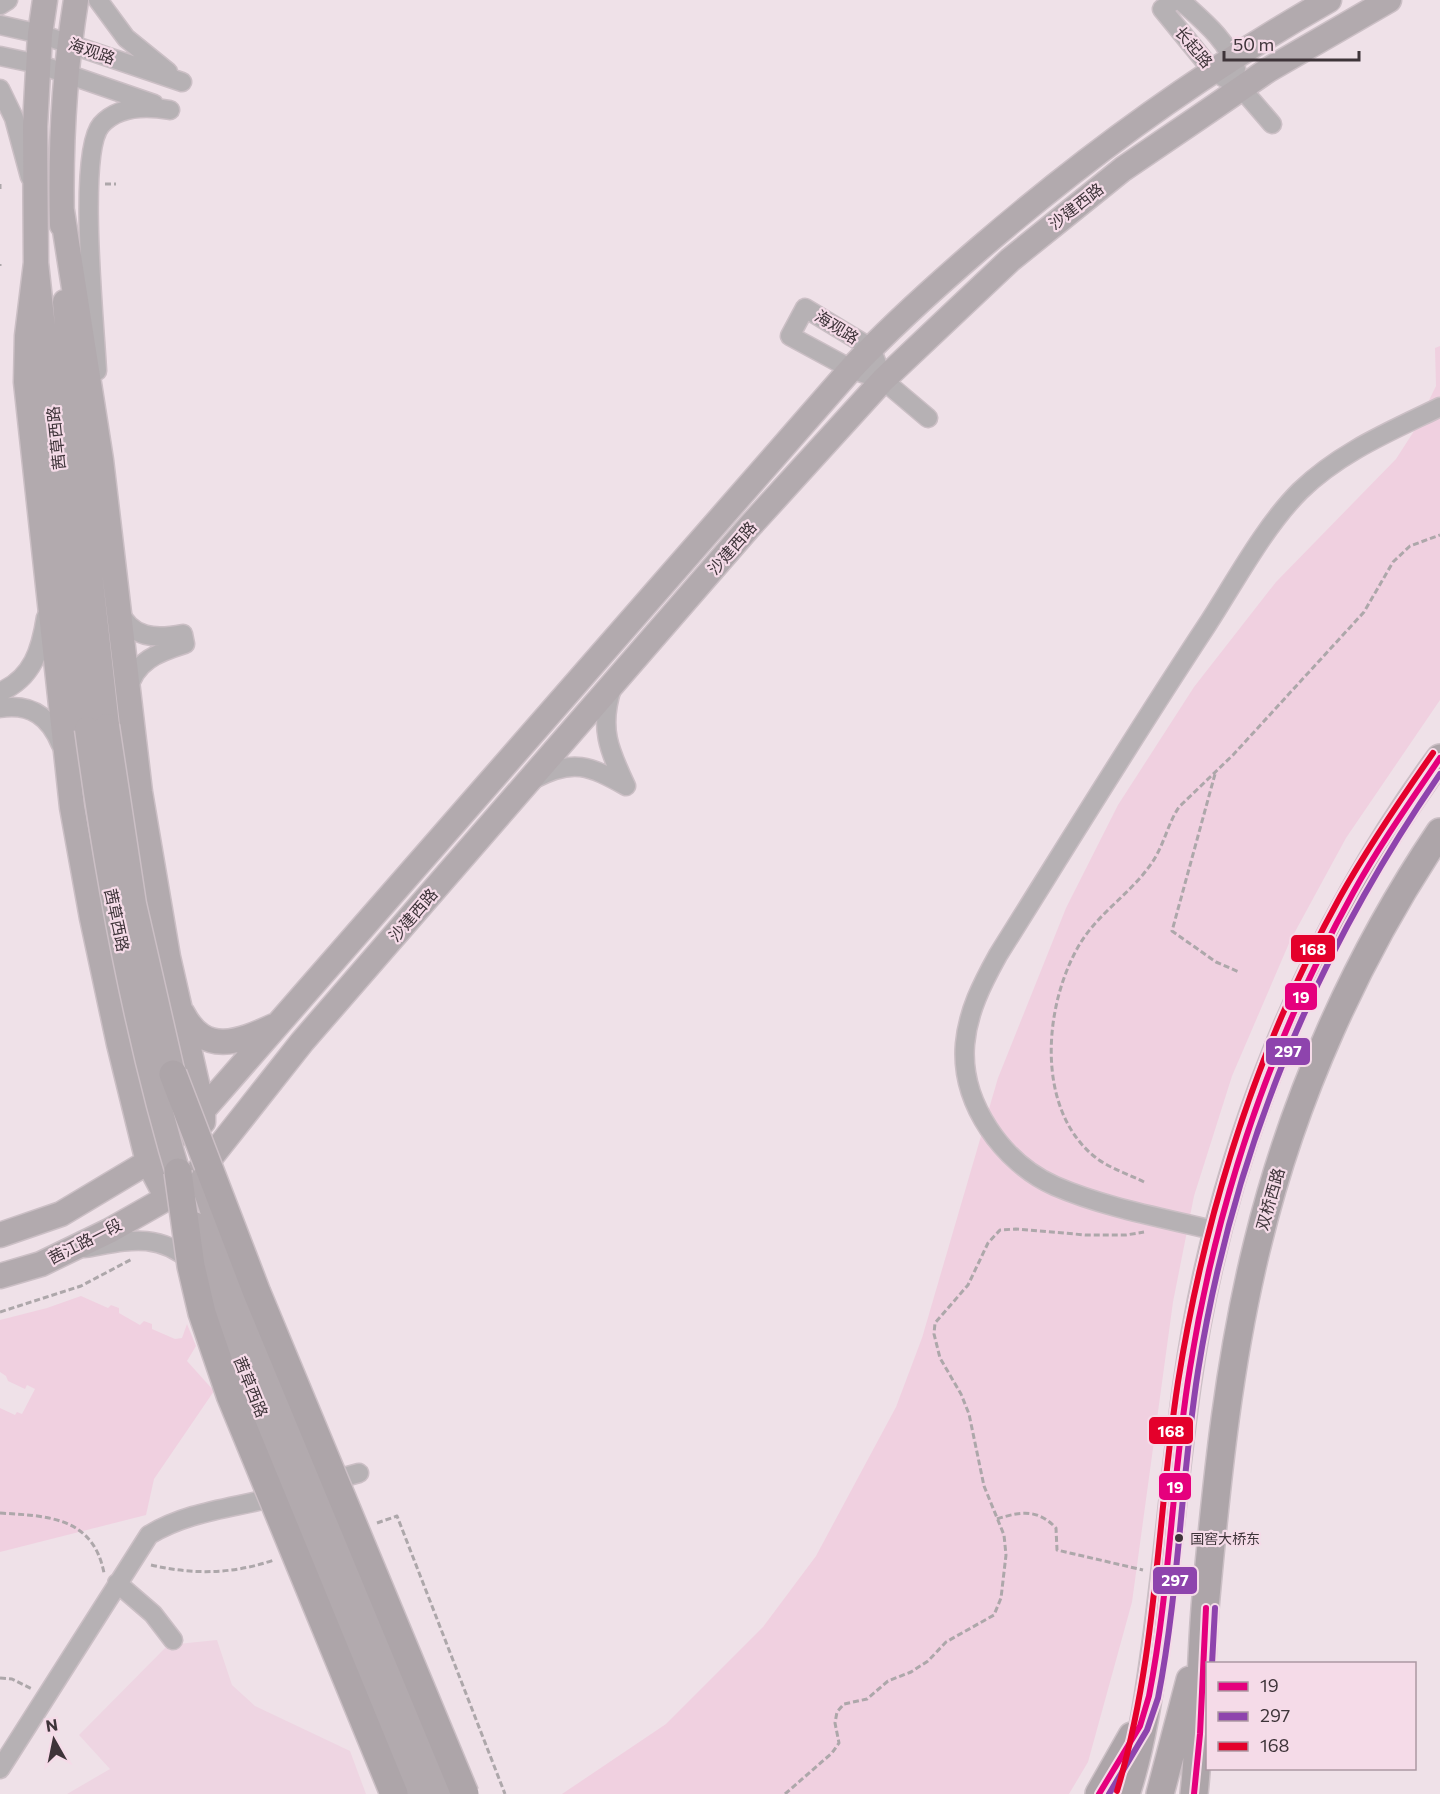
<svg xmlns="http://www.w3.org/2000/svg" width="1440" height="1794" font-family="Commissioner,'Noto Sans SC',sans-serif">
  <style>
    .built { fill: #eed5e2 }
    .green { fill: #f0d0e0 }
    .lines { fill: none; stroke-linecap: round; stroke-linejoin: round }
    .minor-casing { stroke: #cbbfc5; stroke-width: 21 }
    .major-casing { stroke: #cbbfc5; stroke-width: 27 }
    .highway-casing { stroke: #cbbfc5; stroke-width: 30 }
    .path { stroke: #ada7aa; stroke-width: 3; stroke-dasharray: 6 3; stroke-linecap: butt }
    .minor { stroke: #b6b1b4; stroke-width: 18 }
    .major { stroke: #b2aaae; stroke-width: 24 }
    .highway { stroke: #ada5a9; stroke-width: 27 }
    .major-bridge-casing { stroke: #cbbfc5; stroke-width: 27; stroke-linecap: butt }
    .highway-bridge-casing { stroke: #cbbfc5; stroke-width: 30; stroke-linecap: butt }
    .major-bridge { stroke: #b2aaae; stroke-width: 24 }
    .highway-bridge { stroke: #ada5a9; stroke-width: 27 }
    .bus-1-casing { stroke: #f5dbe8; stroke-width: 10 }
    .bus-2-casing { stroke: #f5dbe8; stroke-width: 10 }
    .bus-3-casing { stroke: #f5dbe8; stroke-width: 10 }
    .bus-1 { stroke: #e5007d; stroke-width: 6 }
    .bus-2 { stroke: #8e44ad; stroke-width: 6 }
    .bus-3 { stroke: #e4002b; stroke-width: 6 }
    .bus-dot { fill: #3e3439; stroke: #f5dbe8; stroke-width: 2 }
    .labels { text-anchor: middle; stroke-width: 4.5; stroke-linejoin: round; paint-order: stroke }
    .bus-label { font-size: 14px; fill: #3e3439; stroke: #f5dbe8; text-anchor: start }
    .street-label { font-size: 16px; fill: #3e3439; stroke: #f5dbe8 }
    .line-badge { stroke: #f5dbe8; stroke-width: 2 }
    .badge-label { font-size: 16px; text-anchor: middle; font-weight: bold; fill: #fff }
  </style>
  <rect width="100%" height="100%" fill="#efe1e8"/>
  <path class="built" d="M 217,1640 L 232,1685 L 255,1706 L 350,1751 L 366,1794 L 67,1794 L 110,1769 L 79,1735 L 168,1645 Z"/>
  <path class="green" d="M 1440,346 L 1440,700 L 1346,838 L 1290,941 L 1232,1076 L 1194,1196 L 1173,1302 L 1132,1602 L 1088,1762 L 1069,1794 L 562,1794 L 666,1724 L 763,1627 L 816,1556 L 896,1407 L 922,1338 L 998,1078 L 1066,908 L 1118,805 L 1194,687 L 1276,582 L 1396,459 L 1414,431 L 1436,386 L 1435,348 Z
    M 81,1296 L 108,1308 L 111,1305 L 119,1308 L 119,1313 L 140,1325 L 144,1321 L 152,1324 L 152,1329 L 175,1339 L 182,1338 L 187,1324 L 196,1346 L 187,1361 L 214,1391 L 154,1479 L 146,1515 L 0,1552 L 0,1408 L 15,1415 L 17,1412 L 22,1414 L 35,1389 L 27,1385 L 25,1389 L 8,1381 L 6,1376 L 0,1372 L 0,1320 L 47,1308 Z"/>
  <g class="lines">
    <defs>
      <path id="minor" d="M 98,0 L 126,38 L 168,72
        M 1175,0 L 1162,9 L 1212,70 L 1241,88 L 1272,124
        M 1180,0 C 1201,19 1229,41 1236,69
        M 0,5 L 8,0
        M 0,25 L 40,34 L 182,82
        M 0,56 L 38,64 L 154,104
        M 0,89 L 14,118 L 30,177
        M 97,371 C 95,327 77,153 101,125 C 119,105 147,106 170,110
        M 883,380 L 871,348 L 805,308 L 790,336 L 851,369 L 883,380 L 928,418
        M 119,610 C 131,639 156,639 183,634 L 185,644 C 159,652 134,661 128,691
        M 612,688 C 599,728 609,750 626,786
        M 0,692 C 33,678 41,649 46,617
        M 0,708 C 31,703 50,717 61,745
        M 534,779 C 573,758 590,766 626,786
        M 1217,1231 C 1164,1218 1106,1208 1055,1186 C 1003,1163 960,1103 965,1044 C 968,1011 982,984 998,955 C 1067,845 1135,734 1207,625 C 1235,582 1264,527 1300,491 C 1340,452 1391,431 1440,407
        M 85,1248 C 127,1241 157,1231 192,1262 L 194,1261
        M 326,1482 L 359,1473
        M 117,1583 L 153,1614 L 173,1640
        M 0,1769 L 149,1535 C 190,1510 237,1508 282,1495"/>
      <path id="major" d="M 45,0 L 40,34 L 35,126 L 36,263 L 87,729
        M 62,211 L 101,460 L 140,792 L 168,957 L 203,1110 L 203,1122
        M 62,225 C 60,149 64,74 76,0
        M 36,263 L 27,336 L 26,382 L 72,807 L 92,918 L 119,1044 L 148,1162 L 167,1198
        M 65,302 L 79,472 L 107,726
        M 183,1014 C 205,1056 239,1042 274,1026
        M 0,1235 L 61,1214 L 148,1162 L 203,1110 L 851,369 C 891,326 936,286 980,248 C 1089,154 1204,71 1329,0
        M 0,1276 L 41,1264 L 109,1231 L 167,1198 L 204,1166 L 302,1042 L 750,526 L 883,380 L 1010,260 L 1123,169 L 1201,116 L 1268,70 L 1389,0"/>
      <path id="highway" d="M 1099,1794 L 1132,1736
        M 1126,1794 C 1142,1745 1149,1694 1156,1643 C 1168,1557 1175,1471 1187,1385 C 1219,1158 1305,943 1440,758
        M 1160,1794 L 1190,1680
        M 1194,1794 C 1201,1728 1200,1663 1206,1597 C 1217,1478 1229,1358 1258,1242 C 1293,1098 1357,955 1440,832"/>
    </defs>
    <use href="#minor" class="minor-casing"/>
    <use href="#major" class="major-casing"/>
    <use href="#highway" class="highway-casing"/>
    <path class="path" d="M 0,184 L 0,189
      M 105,184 L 116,184
      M 0,266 L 0,264
      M 1215,774 L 1172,931 L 1216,962 L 1239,972
      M 1144,1182 C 1128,1174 1109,1168 1095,1157 C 1034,1108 1044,1002 1081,942 C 1100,912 1131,893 1151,864 C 1164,846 1167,825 1179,807 L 1233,755 L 1364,612 L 1393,562 L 1410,546 L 1440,535
      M 0,1312 L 81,1286 L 132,1259
      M 0,1513 C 46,1516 93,1516 104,1573
      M 997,1519 C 1021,1511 1038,1509 1056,1528 L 1057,1550 L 1143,1570
      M 377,1523 L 397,1516 L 505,1794
      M 151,1565 C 194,1575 233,1574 274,1560
      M 0,1678 L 12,1679 L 32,1689
      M 785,1794 L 832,1753 L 839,1743 L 835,1723 L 837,1712 L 844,1704 L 867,1699 L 888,1681 L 911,1672 L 928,1661 L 946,1642 L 994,1615 L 1001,1598 L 1006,1555 L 1004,1535 L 984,1486 L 969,1414 L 961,1394 L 940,1358 L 934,1334 L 935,1323 L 968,1285 L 988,1243 L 1000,1230 L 1016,1229 L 1086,1235 L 1126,1235 L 1144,1232"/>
    <use href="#minor" class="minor"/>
    <use href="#major" class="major"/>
    <use href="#highway" class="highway"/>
    <defs>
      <path id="major-bridge" d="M 107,726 L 134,904 L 177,1092
        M 87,729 C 108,885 137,1040 183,1190
        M 202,1180 L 269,1380 L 440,1794
        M 194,1224 L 250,1387 L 418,1794"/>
      <path id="highway-bridge" d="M 173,1074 L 257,1293 L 465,1794
        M 178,1172 L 191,1266 L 202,1313 L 230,1395 L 394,1794"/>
    </defs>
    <use href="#major-bridge" class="major-bridge-casing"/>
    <use href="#highway-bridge" class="highway-bridge-casing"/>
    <use href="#major-bridge" class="major-bridge"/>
    <use href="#highway-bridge" class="highway-bridge"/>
    <defs>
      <path id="bus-1" d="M 1099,1794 L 1140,1726 L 1149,1696 C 1170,1588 1172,1477 1190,1368 C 1217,1201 1271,1041 1353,893 C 1379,846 1410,802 1440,758
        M 1194,1794 L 1200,1734 L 1206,1608"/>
      <path id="bus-2" d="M 1212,1664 L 1215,1608
        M 1109,1794 L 1147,1730 L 1158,1698 C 1179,1590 1181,1479 1198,1371 C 1233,1151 1314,957 1440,774"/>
      <path id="bus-3" d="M 1117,1791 C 1157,1659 1157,1518 1178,1382 C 1205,1213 1257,1047 1340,897 C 1368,847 1400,800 1433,753"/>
    </defs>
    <use href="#bus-1" class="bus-1-casing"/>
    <use href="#bus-2" class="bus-2-casing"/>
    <use href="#bus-3" class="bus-3-casing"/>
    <use href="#bus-1" class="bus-1"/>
    <use href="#bus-2" class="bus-2"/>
    <use href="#bus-3" class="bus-3"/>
  </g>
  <circle class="bus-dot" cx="1179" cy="1538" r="5"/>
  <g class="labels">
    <g class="bus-label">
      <text x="1190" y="1544">国窖大桥东</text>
    </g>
    <g class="street-label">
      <text transform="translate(1194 47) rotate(50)" y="6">长起路</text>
      <text transform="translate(92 51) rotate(19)" y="6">海观路</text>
      <text transform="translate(1076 206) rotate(-38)" y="6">沙建西路</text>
      <text transform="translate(837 327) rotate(32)" y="6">海观路</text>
      <text transform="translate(56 438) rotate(-96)" y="6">茜草西路</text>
      <text transform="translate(732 548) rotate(-49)" y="6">沙建西路</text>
      <text transform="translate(413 915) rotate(-49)" y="6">沙建西路</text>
      <text transform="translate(117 920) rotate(78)" y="6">茜草西路</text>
      <text transform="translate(1270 1199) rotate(-74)" y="6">双桥西路</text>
      <text transform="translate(85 1241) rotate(-27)" y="6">茜江路一段</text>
      <text transform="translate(251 1387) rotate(68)" y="6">茜草西路</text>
    </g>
  </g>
  <g class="line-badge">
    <rect x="1290" y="934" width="46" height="29" rx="6" fill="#e4002b"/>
    <rect x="1284" y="982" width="34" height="29" rx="6" fill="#e5007d"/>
    <rect x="1265" y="1037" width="46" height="29" rx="6" fill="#8e44ad"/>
    <rect x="1148" y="1416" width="46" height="29" rx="6" fill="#e4002b"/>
    <rect x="1158" y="1472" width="34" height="29" rx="6" fill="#e5007d"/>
    <rect x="1152" y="1566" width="46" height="29" rx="6" fill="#8e44ad"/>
  </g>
  <g class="badge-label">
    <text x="1313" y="955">168</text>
    <text x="1301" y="1003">19</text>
    <text x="1288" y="1057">297</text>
    <text x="1171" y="1437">168</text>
    <text x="1175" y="1493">19</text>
    <text x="1175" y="1586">297</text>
  </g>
  <rect x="1206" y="1662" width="210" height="108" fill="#f5dbe8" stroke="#ac98a2" stroke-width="1.5"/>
  <rect x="1218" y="1682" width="30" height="9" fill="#e5007d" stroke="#ac98a2" stroke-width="1.5"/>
  <text x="1260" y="1692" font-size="18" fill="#3e3439">19</text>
  <rect x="1218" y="1712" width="30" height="9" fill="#8e44ad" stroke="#ac98a2" stroke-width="1.5"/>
  <text x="1260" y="1722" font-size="18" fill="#3e3439">297</text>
  <rect x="1218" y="1742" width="30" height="9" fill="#e4002b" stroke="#ac98a2" stroke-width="1.5"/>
  <text x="1260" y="1752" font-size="18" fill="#3e3439">168</text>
  <g transform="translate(54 1740) rotate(351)" stroke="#f5dbe8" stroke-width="4.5" paint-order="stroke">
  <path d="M0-4.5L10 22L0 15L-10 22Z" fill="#3e3439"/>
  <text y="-9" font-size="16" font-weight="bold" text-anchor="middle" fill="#3e3439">N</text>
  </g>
  <path d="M1224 51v9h135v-9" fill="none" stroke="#3e3439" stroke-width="3"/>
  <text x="1233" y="51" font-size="18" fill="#3e3439" stroke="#f5dbe8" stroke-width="4.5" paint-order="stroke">50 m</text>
</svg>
